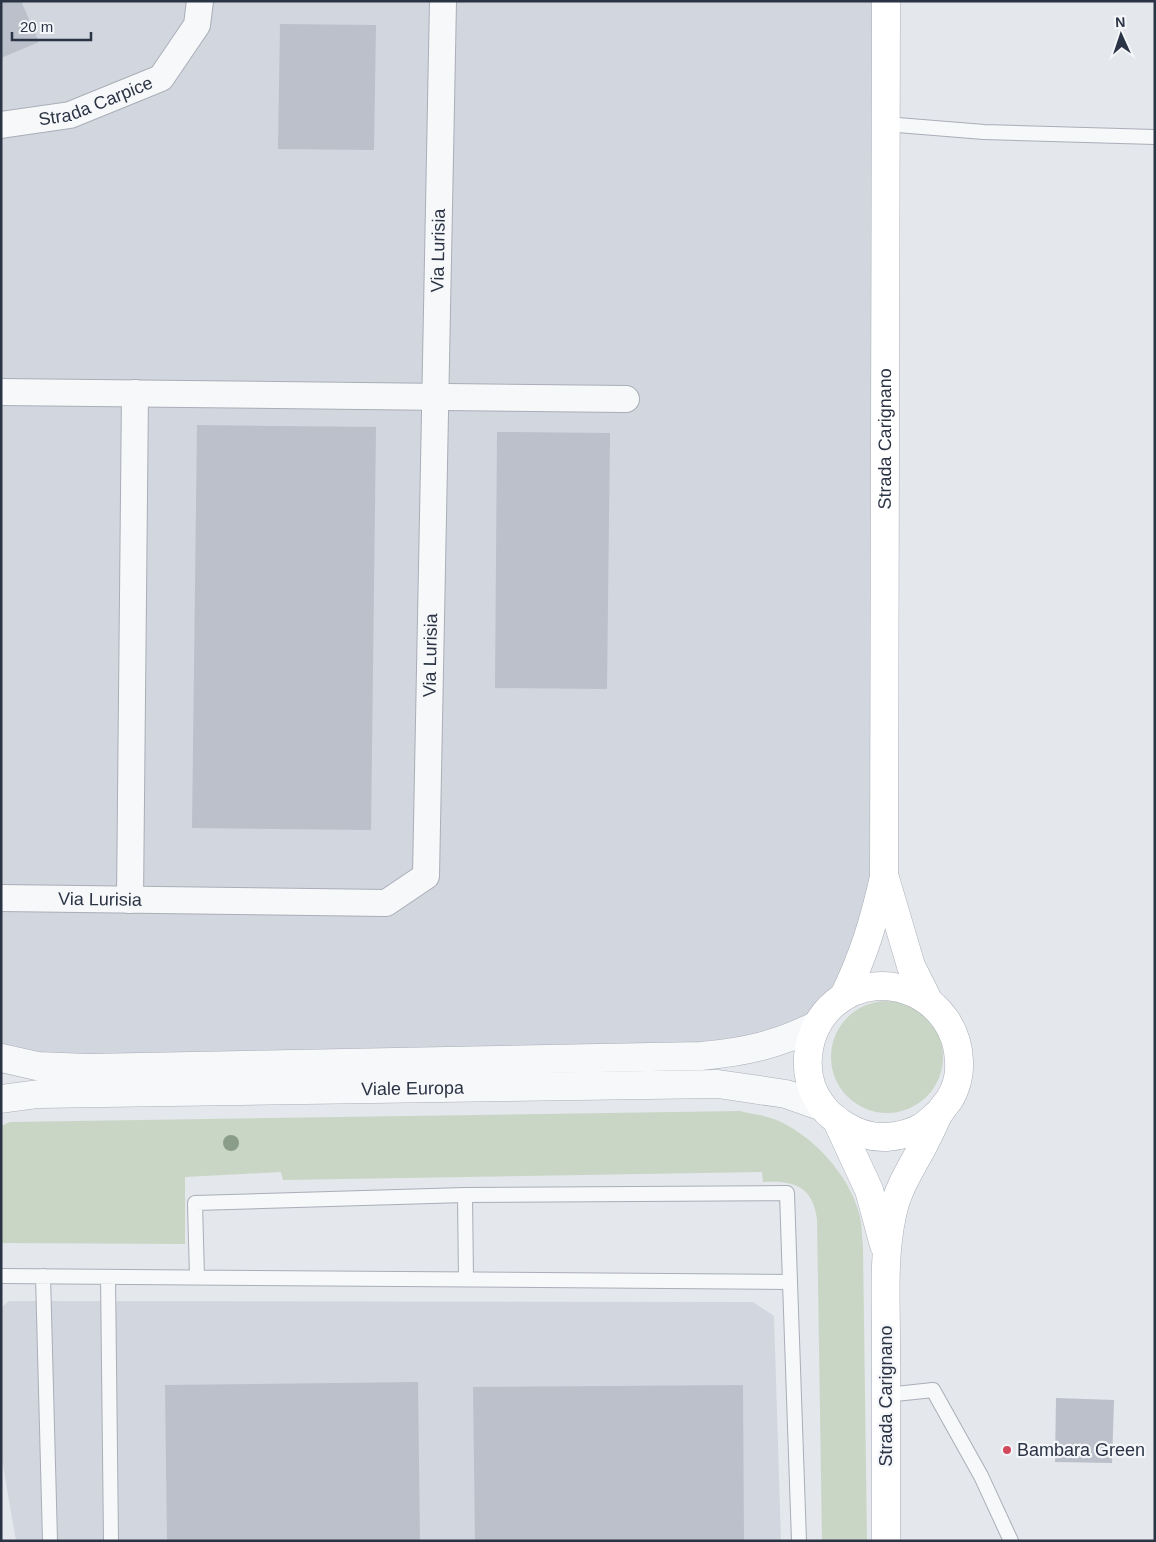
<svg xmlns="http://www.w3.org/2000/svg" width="1156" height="1542" font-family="Helvetica,sans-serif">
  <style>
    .built { fill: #d2d6de }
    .green { fill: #c9d6c5 }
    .building { fill: #bbc0ca }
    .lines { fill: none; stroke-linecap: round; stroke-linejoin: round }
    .service-casing { stroke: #a9aeb7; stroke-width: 16 }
    .minor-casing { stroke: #a9aeb7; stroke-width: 28 }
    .tertiary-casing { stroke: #a9aeb7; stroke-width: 29 }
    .secondary-casing { stroke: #a9aeb7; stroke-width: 29 }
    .service { stroke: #f7f8fa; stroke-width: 14 }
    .minor { stroke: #f7f8fa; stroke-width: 26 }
    .tertiary { stroke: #f7f8fa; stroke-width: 28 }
    .secondary { stroke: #fff; stroke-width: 28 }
    .tree { fill: #899d89 }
    .poi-dot { fill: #d1495b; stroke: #f4f6f9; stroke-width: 2 }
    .labels { text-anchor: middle; stroke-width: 4.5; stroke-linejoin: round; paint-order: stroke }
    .street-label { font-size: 18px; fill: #2b3445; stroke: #f4f6f9 }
    .poi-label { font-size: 18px; fill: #2b3445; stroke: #f4f6f9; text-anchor: start }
  </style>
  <rect width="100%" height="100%" fill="#e4e7ec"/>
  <path class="built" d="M 1,1 L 886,1 L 884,877 L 844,996 L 755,1049 L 1,1058 Z
    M 9,1301 L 753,1302 L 774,1316 L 781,1541 L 16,1541 L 1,1454 L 1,1308 Z"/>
  <path class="green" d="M831 1057a56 56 0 1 1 112 0a56 56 0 1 1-112 0Z
    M 740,1111 C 751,1114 763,1115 774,1119 C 812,1134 851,1176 860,1217 C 862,1227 862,1237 863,1248 L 867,1541 L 822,1541 L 817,1219 C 813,1186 793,1180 763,1182 L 762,1172 L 283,1180 L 281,1172 L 185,1177 L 185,1244 L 1,1243 L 1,1126 L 10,1122 Z"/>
  <path class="building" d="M 1,1 L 21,1 L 39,42 L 1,58 Z
    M 280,24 L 376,25 L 374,150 L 278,149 Z
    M 197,425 L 376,427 L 371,830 L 192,828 Z
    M 497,432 L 610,433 L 607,689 L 495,688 Z
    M 418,1382 L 420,1541 L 167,1541 L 165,1385 Z
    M 743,1385 L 744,1541 L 475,1541 L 473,1387 Z
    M 1056,1398 L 1114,1400 L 1112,1463 L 1055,1462 Z"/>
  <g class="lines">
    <defs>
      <path id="service" d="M 885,124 L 984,132 L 1155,137
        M 465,1195 L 787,1193 L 790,1282
        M 1,1276 L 790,1282 L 799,1541
        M 43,1276 L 50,1541
        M 108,1277 L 111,1541
        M 197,1277 L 195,1203 L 465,1195 L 466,1279
        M 886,1395 L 933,1390 L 981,1476 L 1011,1541"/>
      <g id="minor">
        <path id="s1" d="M 1,125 L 70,115 L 161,78 L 197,25 L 200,1"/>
        <path d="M 1,392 L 626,399"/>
        <path id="s2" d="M 1,898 L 386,903 L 426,876 L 443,1"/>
        <path d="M 130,900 L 135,393"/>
      </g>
      <g id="tertiary">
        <path d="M 1,1058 L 37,1066 L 88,1068 L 701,1056 C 745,1052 777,1045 817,1025"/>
        <path id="s3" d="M 1,1099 L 38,1094 L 718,1084 L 786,1094 L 823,1107"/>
      </g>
      <g id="secondary">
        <path d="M 885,878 L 911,966 L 928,1000"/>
        <path id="s4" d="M 844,996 C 864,955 874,921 884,877 L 886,1"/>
        <path d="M 836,1119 L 869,1190 L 884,1245"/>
        <path d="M 886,1541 C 886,1475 886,1409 886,1343 C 886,1300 883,1257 892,1215 C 897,1190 910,1170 922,1148 C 928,1137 933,1126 938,1115 C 941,1110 945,1105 949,1100 C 956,1089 960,1074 959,1061 C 957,998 884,963 835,1003 C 805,1028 798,1076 823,1107 C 828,1114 836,1120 844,1125 C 857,1133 871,1138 887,1137 C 899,1136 912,1133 922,1127 C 928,1123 934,1117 940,1112"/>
      </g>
    </defs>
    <use href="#service" class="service-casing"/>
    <use href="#minor" class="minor-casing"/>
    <use href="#tertiary" class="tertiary-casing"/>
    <use href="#secondary" class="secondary-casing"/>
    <use href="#service" class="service"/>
    <use href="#minor" class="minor"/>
    <use href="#tertiary" class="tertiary"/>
    <use href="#secondary" class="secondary"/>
  </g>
  <circle class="tree" cx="231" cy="1143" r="8"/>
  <circle class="poi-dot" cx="1007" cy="1450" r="5"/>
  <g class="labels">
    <g class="street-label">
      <text dy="6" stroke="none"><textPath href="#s1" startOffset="98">Strada Carpice</textPath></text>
      <text dy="6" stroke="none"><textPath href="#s2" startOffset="1059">Via Lurisia</textPath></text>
      <text dy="6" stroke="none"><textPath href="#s4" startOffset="564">Strada Carignano</textPath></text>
      <text dy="6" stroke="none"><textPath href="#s2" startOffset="654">Via Lurisia</textPath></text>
      <text dy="6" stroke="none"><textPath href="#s2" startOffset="99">Via Lurisia</textPath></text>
      <text dy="6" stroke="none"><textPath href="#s3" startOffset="412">Viale Europa</textPath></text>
      <text transform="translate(886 1396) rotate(-90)" y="6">Strada Carignano</text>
    </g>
    <g class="poi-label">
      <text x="1017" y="1456">Bambara Green</text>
    </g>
  </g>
  <rect width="1156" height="1542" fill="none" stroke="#2b3445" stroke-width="5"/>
  <g transform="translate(1121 35) rotate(357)" stroke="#f4f6f9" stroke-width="4" paint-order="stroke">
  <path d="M0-4L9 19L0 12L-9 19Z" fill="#2b3445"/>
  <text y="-8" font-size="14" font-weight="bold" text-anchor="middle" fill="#2b3445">N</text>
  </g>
  <path d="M12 32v8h79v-8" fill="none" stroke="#2b3445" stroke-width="2.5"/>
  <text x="20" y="32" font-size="15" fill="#2b3445" stroke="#f4f6f9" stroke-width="4" paint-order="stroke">20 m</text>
</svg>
